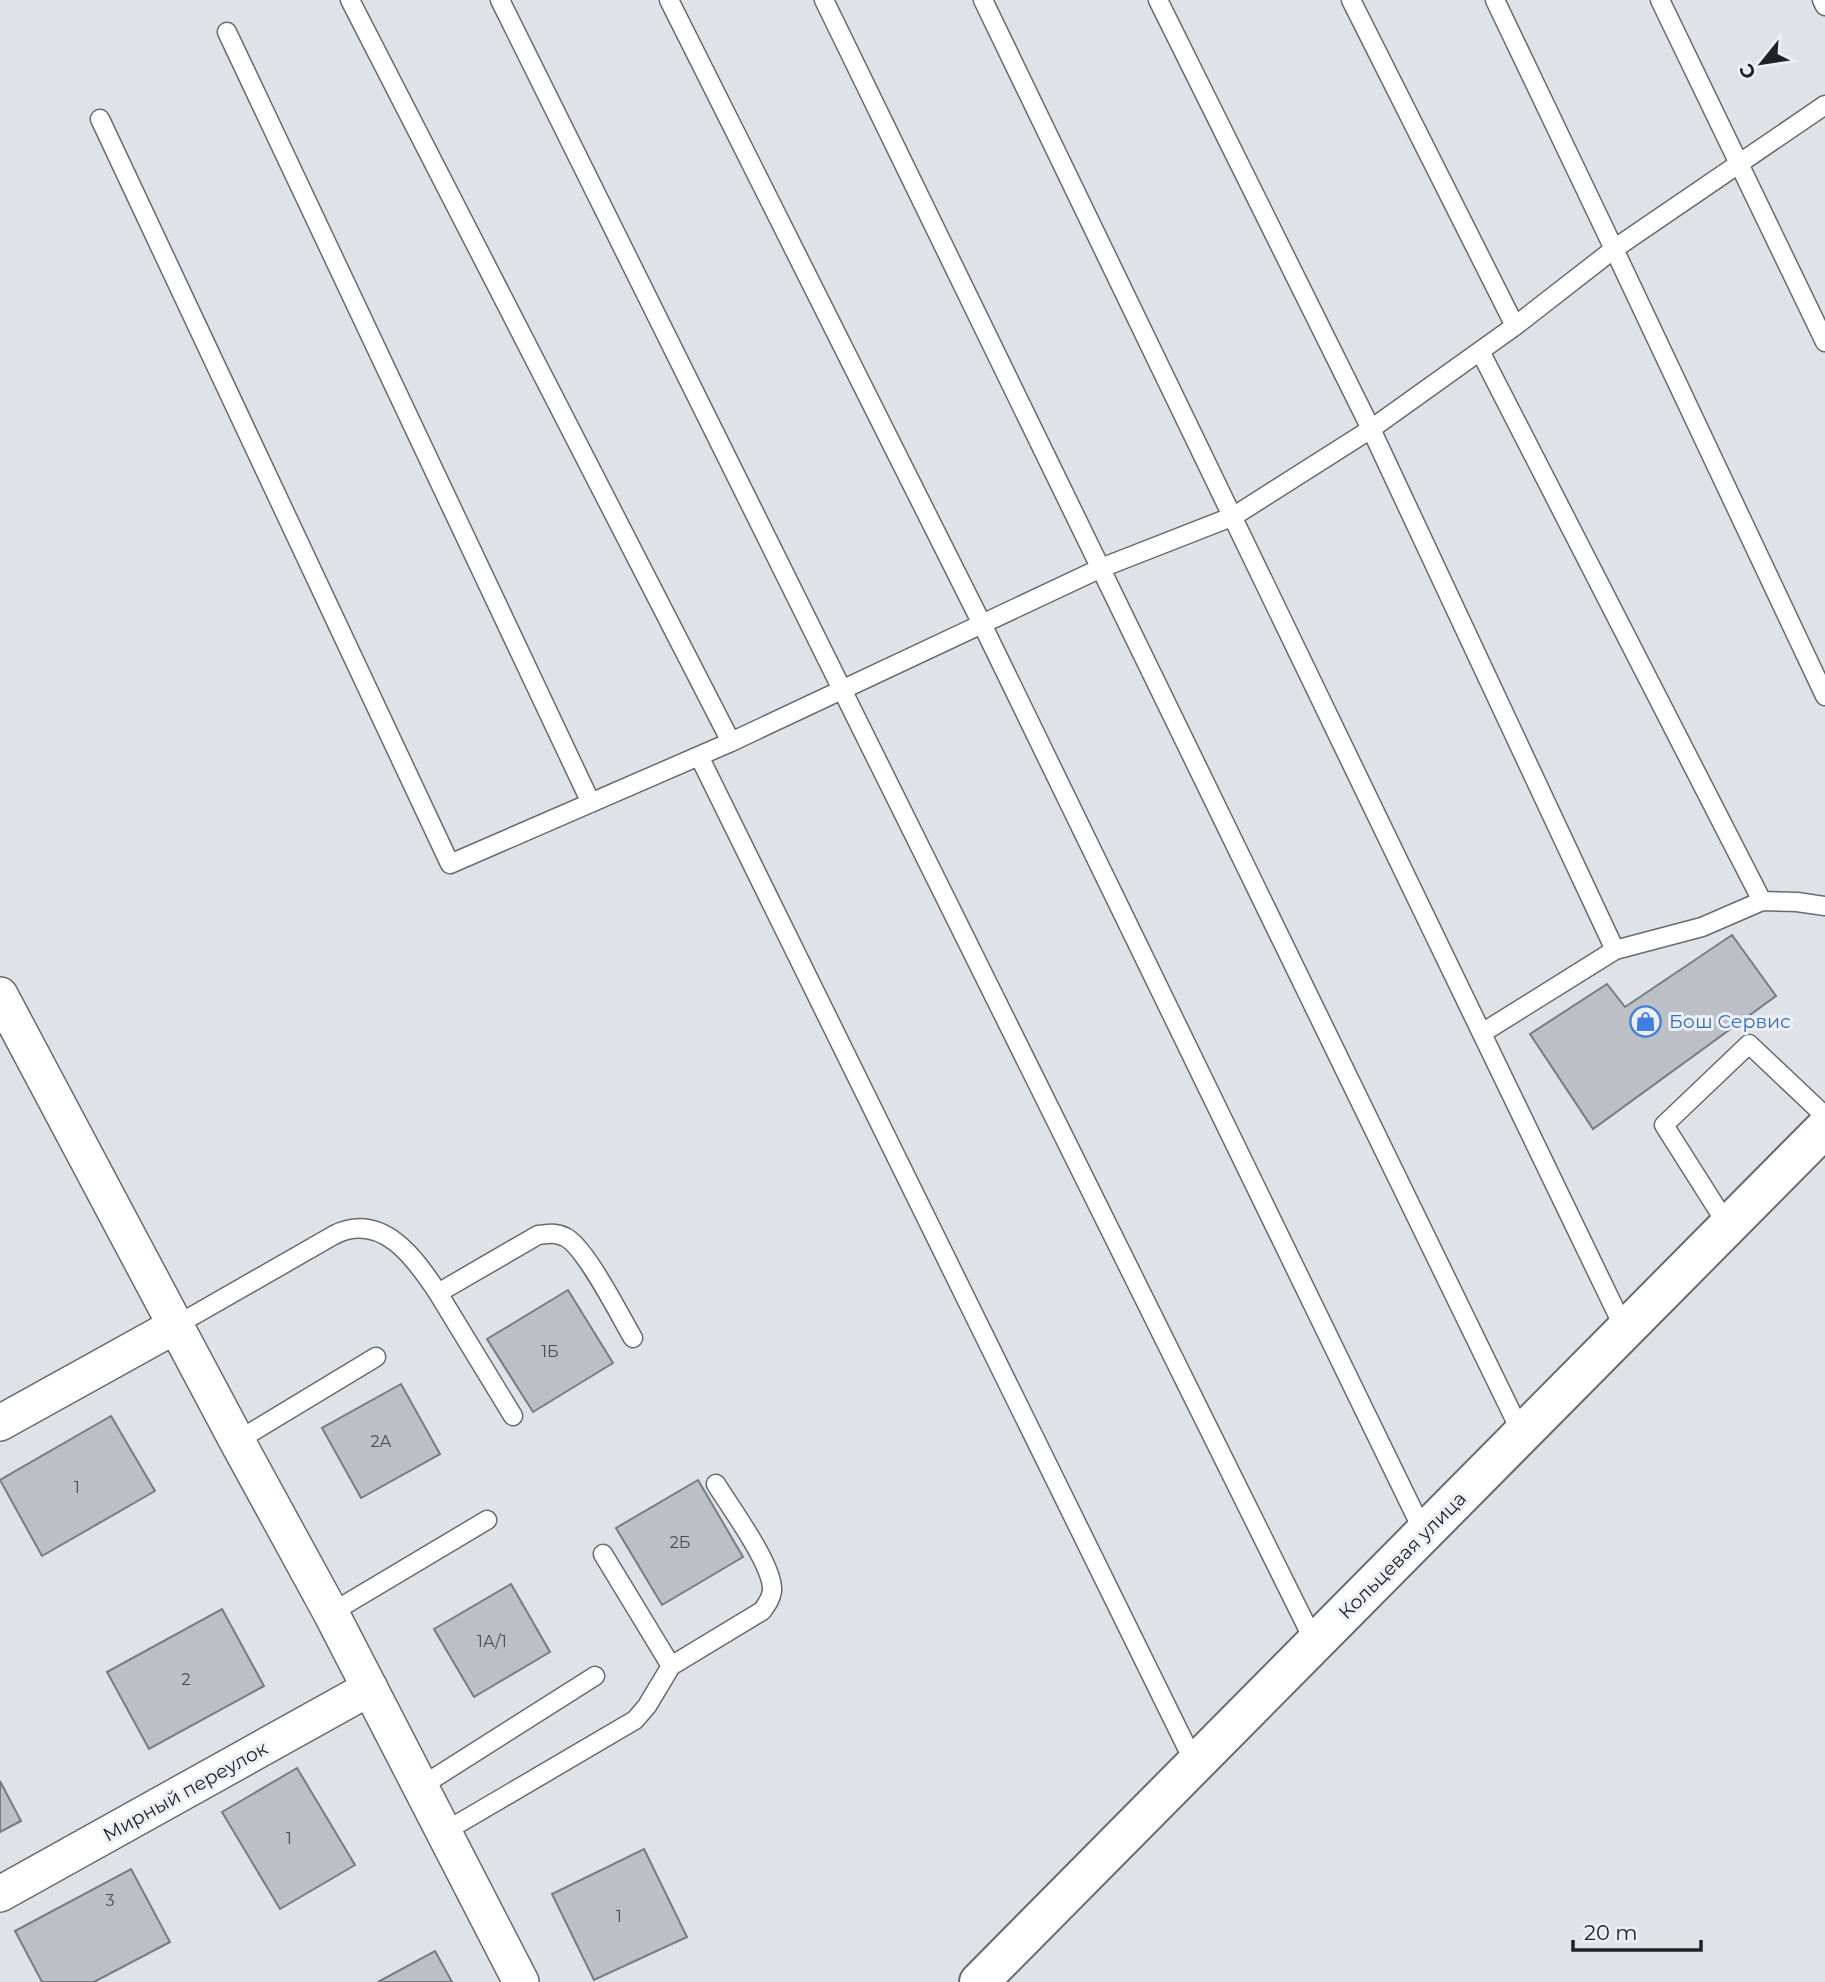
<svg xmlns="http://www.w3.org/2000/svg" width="1825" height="1982" font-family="Montserrat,sans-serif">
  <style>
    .building { fill: #bcbfc5; stroke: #787b80; stroke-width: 2 }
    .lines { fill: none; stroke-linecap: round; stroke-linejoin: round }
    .lane-casing { stroke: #676b70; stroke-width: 21 }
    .street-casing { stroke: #676b70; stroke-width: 38 }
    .secondary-casing { stroke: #676b70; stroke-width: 42 }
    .lane { stroke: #fff; stroke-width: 18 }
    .street { stroke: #fff; stroke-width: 35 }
    .secondary { stroke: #fff; stroke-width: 38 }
    .labels { text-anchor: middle; stroke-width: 6; stroke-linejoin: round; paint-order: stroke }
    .number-label { font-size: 16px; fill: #48494c }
    .shop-label { font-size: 19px; fill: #366cbe; stroke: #ecf0f6; text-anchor: start }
    .street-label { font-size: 19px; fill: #212224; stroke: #ecf0f6 }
  </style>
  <rect width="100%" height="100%" fill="#dfe3e8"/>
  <path class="building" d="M 1732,935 L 1776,996 L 1593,1129 L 1530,1034 L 1607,984 L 1625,1007 Z
    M 568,1290 L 613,1363 L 533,1412 L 487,1339 Z
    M 401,1384 L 440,1454 L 361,1498 L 322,1428 Z
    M 111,1416 L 155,1491 L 42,1556 L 0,1480 Z
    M 698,1480 L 743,1557 L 662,1605 L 616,1528 Z
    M 511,1584 L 550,1652 L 474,1697 L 434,1629 Z
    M 222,1609 L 264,1686 L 149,1749 L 107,1672 Z
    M 297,1768 L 355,1865 L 280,1909 L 222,1812 Z
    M 0,1781 L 21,1821 L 0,1832 Z
    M 644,1849 L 687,1937 L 594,1980 L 552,1894 Z
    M 131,1869 L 170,1942 L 94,1982 L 42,1982 L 15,1931 Z
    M 435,1951 L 452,1982 L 378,1982 Z"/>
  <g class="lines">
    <defs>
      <path id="lane" d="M 500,0 L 1315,1643
        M 669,0 L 982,624 L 1424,1533
        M 824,0 L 1522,1434
        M 983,0 L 1625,1330
        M 1158,0 L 1371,429 L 1615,950
        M 1495,0 L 1614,249 L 1825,105
        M 1660,0 L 1825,342
        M 1822,0 L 1825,6
        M 227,32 L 591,803
        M 100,119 L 450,864 L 731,742 L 350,0
        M 1515,326 L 1614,249 L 1825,696
        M 1480,351 L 1762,901
        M 731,742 L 1101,568 L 1234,516 L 1371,429 L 1515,326 L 1351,0
        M 699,756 L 1195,1764
        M 1482,1033 L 1615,950 L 1702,927 L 1762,901 L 1797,902 L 1825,906
        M 1728,1226 L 1664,1125 L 1749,1044 L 1825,1116
        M 438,1293 L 513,1416
        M 175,1326 L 334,1235 C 382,1211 415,1258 438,1293 L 538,1235 C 547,1234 555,1232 565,1237 C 585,1246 620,1316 633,1338
        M 237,1441 L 376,1357
        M 603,1554 L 671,1666
        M 331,1613 L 487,1520
        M 420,1787 L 595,1676
        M 444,1832 L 635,1720 L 647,1706 L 671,1666 L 762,1611 C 767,1604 771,1599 772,1591 C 774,1566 730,1507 716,1484"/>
      <path id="street" d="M 0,995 L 237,1441 L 331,1613 L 521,1982
        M 0,1423 L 175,1326
        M 0,1894 L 370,1688"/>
      <path id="secondary" d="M 979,1982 L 1825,1128"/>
    </defs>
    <use href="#lane" class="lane-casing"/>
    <use href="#street" class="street-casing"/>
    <use href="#secondary" class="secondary-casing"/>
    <use href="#lane" class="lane"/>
    <use href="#street" class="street"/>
    <use href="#secondary" class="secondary"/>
  </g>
  <defs>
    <symbol id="shop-ring" viewBox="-11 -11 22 22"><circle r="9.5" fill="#ecf0f6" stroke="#3f7fe0" stroke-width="1.5"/><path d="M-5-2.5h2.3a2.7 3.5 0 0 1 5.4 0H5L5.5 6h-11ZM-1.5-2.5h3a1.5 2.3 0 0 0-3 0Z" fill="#3f7fe0"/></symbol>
  </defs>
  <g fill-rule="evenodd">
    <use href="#shop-ring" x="1628" y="1004" width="35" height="35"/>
  </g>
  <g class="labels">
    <g class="number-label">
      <text x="550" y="1357">1Б</text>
      <text x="381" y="1447">2А</text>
      <text x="77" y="1493">1</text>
      <text x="680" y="1548">2Б</text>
      <text x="492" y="1647">1А/1</text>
      <text x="186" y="1685">2</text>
      <text x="289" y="1844">1</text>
      <text x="110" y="1906">3</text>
      <text x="619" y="1922">1</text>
    </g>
    <g class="shop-label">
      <text x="1669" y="1028">Бош Сервис</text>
    </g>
    <g class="street-label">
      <text transform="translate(1402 1555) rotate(-45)" y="7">Кольцевая улица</text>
      <text transform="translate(185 1791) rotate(-29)" y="7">Мирный переулок</text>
    </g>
  </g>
  <g transform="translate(1762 63) rotate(240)" stroke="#ecf0f6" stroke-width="5" paint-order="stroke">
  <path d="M0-5L12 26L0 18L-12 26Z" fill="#212224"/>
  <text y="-10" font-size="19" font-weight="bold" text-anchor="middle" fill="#212224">С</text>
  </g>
  <path d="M1573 1940v10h128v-10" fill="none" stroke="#212224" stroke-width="3.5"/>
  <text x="1584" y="1940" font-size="21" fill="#212224" stroke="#ecf0f6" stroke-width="5" paint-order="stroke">20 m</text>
</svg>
